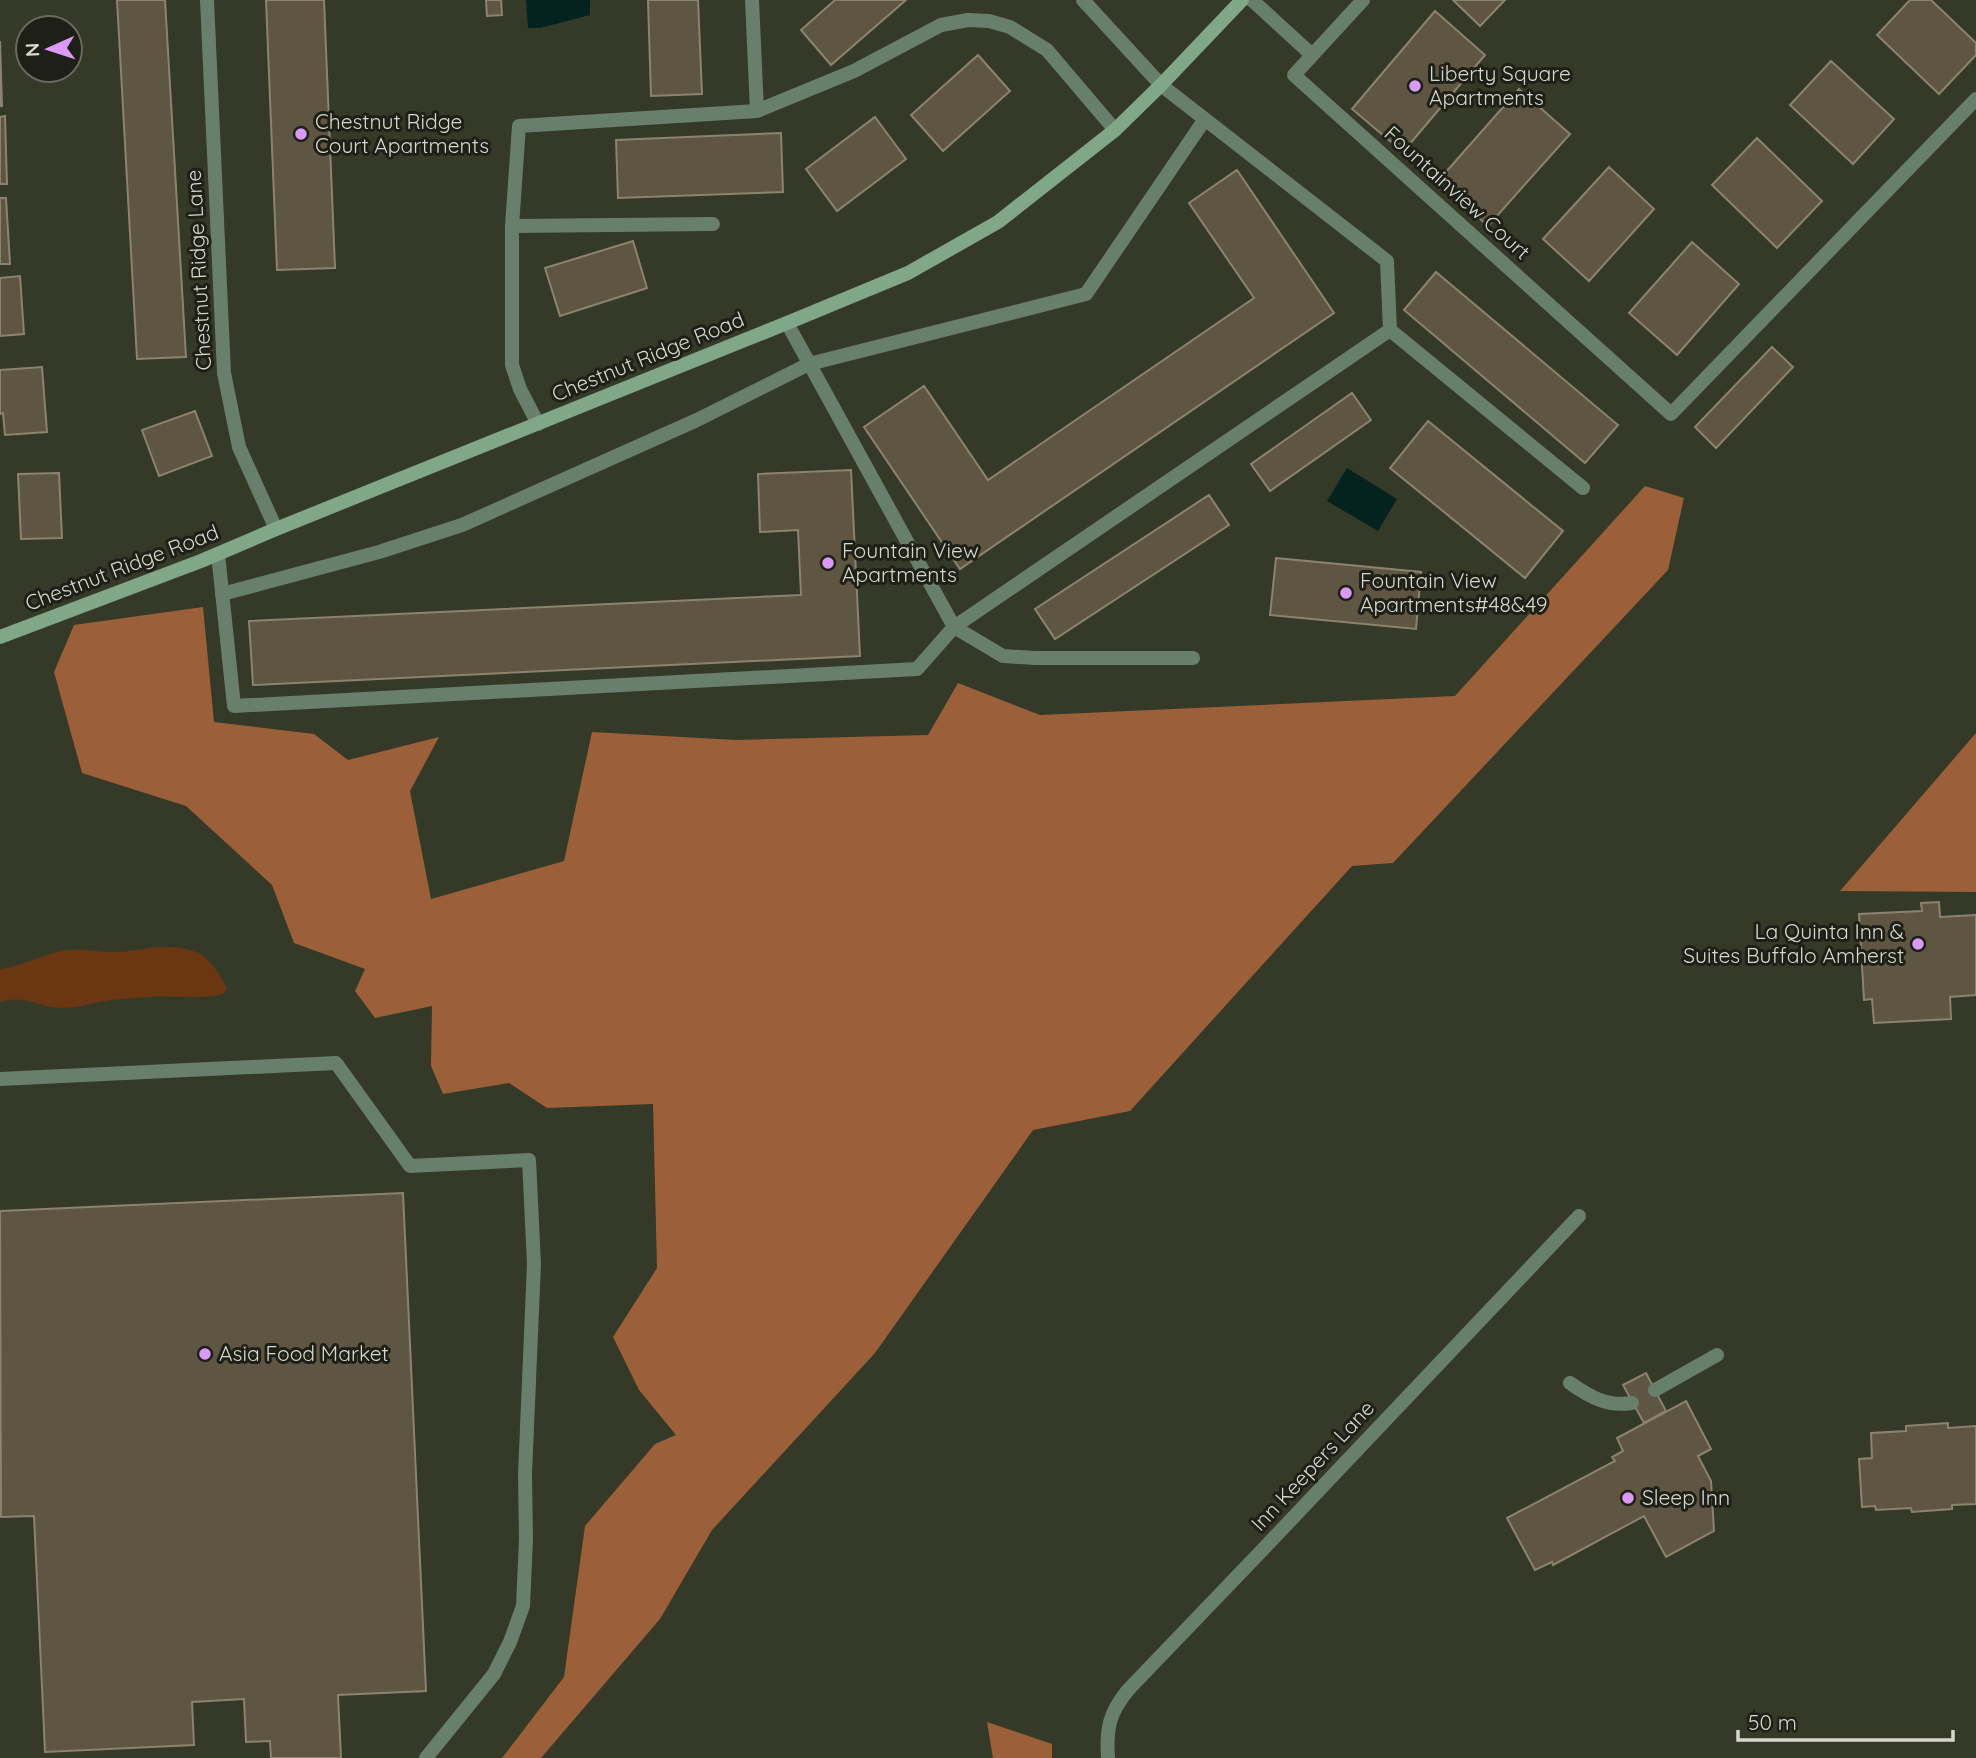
<svg xmlns="http://www.w3.org/2000/svg" width="1976" height="1758" font-family="Quicksand,sans-serif">
  <style>
    .green { fill: #6a3712 }
    .forest { fill: #9b6039 }
    .water { fill: #04231f }
    .building { fill: #5e5643; stroke: #8c836f; stroke-width: 2 }
    .lines { fill: none; stroke-linecap: round; stroke-linejoin: round }
    .lane { stroke: #677f6b; stroke-width: 14 }
    .street { stroke: #677f6b; stroke-width: 14 }
    .secondary { stroke: #80a787; stroke-width: 14 }
    .poi-dot { fill: #da9af6; stroke: #1e1f17; stroke-width: 2.5 }
    .labels { text-anchor: middle; stroke-width: 6; stroke-linejoin: round; paint-order: stroke }
    .poi-label { font-size: 21px; fill: #d6d8cd; stroke: #1e1f17; text-anchor: start }
    .street-label { font-size: 21px; fill: #d6d8cd; stroke: #1e1f17 }
  </style>
  <rect width="100%" height="100%" fill="#353927"/>
  <path class="green" d="M 156,947 C 197,947 207,951 227,988 L 224,994 C 199,1000 174,995 149,997 C 133,998 116,999 100,1002 C 89,1004 75,1008 63,1008 C 39,1008 26,994 0,1002 L 0,969 C 24,966 45,953 68,950 C 84,948 97,952 112,952 C 127,952 141,949 156,947 Z"/>
  <path class="forest" d="M 1645,486 L 1684,498 L 1668,570 L 1393,863 L 1352,866 L 1130,1111 L 1033,1130 L 875,1353 L 712,1530 L 660,1619 L 541,1758 L 502,1758 L 564,1677 L 585,1526 L 655,1444 L 676,1435 L 639,1390 L 613,1337 L 657,1268 L 653,1104 L 547,1108 L 509,1083 L 443,1094 L 431,1066 L 432,1006 L 375,1018 L 355,991 L 365,969 L 294,943 L 272,885 L 186,806 L 82,773 L 54,672 L 74,625 L 203,607 L 214,722 L 314,734 L 348,760 L 439,737 L 410,791 L 431,899 L 564,861 L 592,732 L 736,740 L 928,735 L 958,683 L 1040,715 L 1455,696 Z
    M 1976,733 L 1976,892 L 1840,891 Z
    M 987,1722 L 1052,1744 L 1052,1758 L 993,1758 Z"/>
  <path class="water" d="M 526,0 L 590,0 L 590,15 L 540,28 L 528,28 Z
    M 1347,468 L 1397,499 L 1378,531 L 1327,501 Z"/>
  <path class="building" d="M 117,0 L 165,0 L 186,357 L 137,359 Z
    M 266,0 L 324,0 L 335,268 L 277,270 Z
    M 486,0 L 501,0 L 502,15 L 487,16 Z
    M 648,0 L 698,0 L 702,94 L 651,96 Z
    M 835,0 L 906,0 L 831,65 L 801,30 Z
    M 1453,0 L 1505,0 L 1480,26 Z
    M 1910,0 L 1931,0 L 1976,43 L 1976,55 L 1939,94 L 1877,35 Z
    M 1435,11 L 1485,55 L 1403,152 L 1352,109 Z
    M 0,41 L 2,106 L 0,106 Z
    M 978,55 L 1010,91 L 943,151 L 911,115 Z
    M 1831,61 L 1894,119 L 1853,164 L 1790,105 Z
    M 1519,89 L 1570,134 L 1488,226 L 1438,181 Z
    M 5,116 L 7,184 L 0,184 L 0,117 Z
    M 875,117 L 906,159 L 837,211 L 806,169 Z
    M 781,133 L 783,192 L 618,198 L 616,140 Z
    M 1757,138 L 1822,201 L 1777,248 L 1712,185 Z
    M 1609,167 L 1654,209 L 1589,281 L 1543,239 Z
    M 1237,170 L 1334,313 L 960,569 L 864,427 L 924,386 L 988,480 L 1254,298 L 1189,203 Z
    M 0,198 L 6,198 L 10,264 L 0,264 Z
    M 633,241 L 647,288 L 560,316 L 545,268 Z
    M 1692,242 L 1739,284 L 1677,355 L 1629,313 Z
    M 1436,272 L 1618,425 L 1585,463 L 1404,310 Z
    M 20,276 L 24,334 L 0,336 L 0,278 Z
    M 1772,347 L 1793,367 L 1716,448 L 1695,427 Z
    M 42,367 L 47,432 L 5,435 L 3,413 L 0,414 L 0,370 Z
    M 1352,393 L 1371,420 L 1270,491 L 1251,464 Z
    M 195,411 L 212,456 L 159,476 L 142,430 Z
    M 1428,421 L 1563,531 L 1525,578 L 1390,468 Z
    M 851,470 L 860,656 L 253,685 L 249,621 L 801,595 L 798,530 L 760,532 L 758,474 Z
    M 59,473 L 62,538 L 21,539 L 18,474 Z
    M 1209,495 L 1229,525 L 1055,639 L 1035,609 Z
    M 1276,558 L 1421,572 L 1416,629 L 1270,615 Z
    M 1939,902 L 1940,917 L 1976,915 L 1976,995 L 1950,997 L 1951,1019 L 1874,1023 L 1872,999 L 1864,1000 L 1859,914 L 1922,911 L 1921,903 Z
    M 403,1193 L 426,1691 L 338,1695 L 341,1758 L 271,1758 L 270,1741 L 246,1742 L 244,1699 L 192,1702 L 194,1745 L 45,1752 L 34,1516 L 1,1517 L 0,1211 Z
    M 1646,1373 L 1666,1411 L 1644,1423 L 1623,1385 Z
    M 1686,1401 L 1711,1449 L 1698,1456 L 1711,1481 L 1714,1531 L 1666,1557 L 1644,1516 L 1553,1565 L 1552,1562 L 1535,1570 L 1507,1518 L 1615,1461 L 1612,1457 L 1623,1451 L 1617,1438 Z
    M 1948,1423 L 1948,1428 L 1976,1426 L 1976,1504 L 1952,1505 L 1952,1509 L 1912,1512 L 1911,1508 L 1876,1510 L 1875,1506 L 1862,1507 L 1859,1459 L 1872,1458 L 1871,1433 L 1906,1431 L 1906,1426 Z"/>
  <g class="lines">
    <path class="lane" d="M 752,0 L 757,111
      M 1083,0 L 1161,85
      M 512,226 L 713,224
      M 538,424 L 520,389 L 512,365 L 512,226 L 519,126 L 757,111 L 854,71 L 941,25 L 968,20 L 989,21 L 1010,27 L 1047,50 L 1115,130
      M 222,594 L 379,552 L 462,525 L 697,420 L 809,364
      M 954,627 L 1003,656 L 1035,658 L 1193,658
      M 0,1079 L 336,1063 L 410,1166 L 529,1160 L 534,1264 L 525,1474 L 526,1539 L 523,1606 L 510,1642 L 494,1674 L 426,1758
      M 1570,1383 C 1590,1397 1607,1407 1632,1403
      M 1655,1390 L 1717,1355"/>
    <path class="street" d="M 207,0 L 224,373 L 239,447 L 276,529
      M 1252,0 L 1312,55
      M 1363,0 L 1294,75 L 1671,414 L 1976,99
      M 1161,85 L 1387,261 L 1390,330 L 1583,488
      M 787,323 L 954,627
      M 809,364 L 1086,294 L 1205,119
      M 218,554 L 234,706 L 917,669 L 954,627 L 1390,330
      M 1108,1758 C 1106,1729 1109,1713 1128,1690 L 1268,1544 L 1579,1216"/>
    <path class="secondary" d="M 0,637 L 201,561 L 276,529 L 787,323 L 908,273 L 998,222 L 1115,130 L 1161,85 L 1242,0"/>
  </g>
  <g class="poi-dot">
    <circle cx="1415" cy="86" r="7"/>
    <circle cx="301" cy="134" r="7"/>
    <circle cx="828" cy="563" r="7"/>
    <circle cx="1346" cy="593" r="7"/>
    <circle cx="1918" cy="944" r="7"/>
    <circle cx="205" cy="1354" r="7"/>
    <circle cx="1628" cy="1498" r="7"/>
  </g>
  <g class="labels">
    <g class="poi-label">
      <text x="1429" y="81">Liberty Square<tspan x="1429" dy="24">Apartments</tspan></text>
      <text x="315" y="129">Chestnut Ridge<tspan x="315" dy="24">Court Apartments</tspan></text>
      <text x="842" y="558">Fountain View<tspan x="842" dy="24">Apartments</tspan></text>
      <text x="1360" y="588">Fountain View<tspan x="1360" dy="24">Apartments#48&amp;49</tspan></text>
      <text x="1904" y="939" text-anchor="end">La Quinta Inn &amp;<tspan x="1904" dy="24">Suites Buffalo Amherst</tspan></text>
      <text x="219" y="1361">Asia Food Market</text>
      <text x="1642" y="1505">Sleep Inn</text>
    </g>
    <g class="street-label">
      <text transform="translate(1457 193) rotate(42)" y="7">Fountainview Court</text>
      <text transform="translate(199 270) rotate(-93)" y="7">Chestnut Ridge Lane</text>
      <text transform="translate(648 357) rotate(-22)" y="7">Chestnut Ridge Road</text>
      <text transform="translate(122 568) rotate(-21)" y="7">Chestnut Ridge Road</text>
      <text transform="translate(1313 1466) rotate(-47)" y="7">Inn Keepers Lane</text>
    </g>
  </g>
  <g transform="translate(49 49) rotate(267)"><circle r="33" fill="#1e1f17" stroke="#686960" stroke-width="2"/>
  <path d="M0-5L12 26L0 18L-12 26Z" fill="#da9af6"/>
  <text y="-10" font-size="19" font-weight="bold" text-anchor="middle" fill="#d6d8cd">N</text>
  </g>
  <path d="M1738 1730v10h215v-10" fill="none" stroke="#d6d8cd" stroke-width="3.5"/>
  <text x="1748" y="1730" font-size="21" fill="#d6d8cd" stroke="#1e1f17" stroke-width="5" paint-order="stroke">50 m</text>
</svg>
